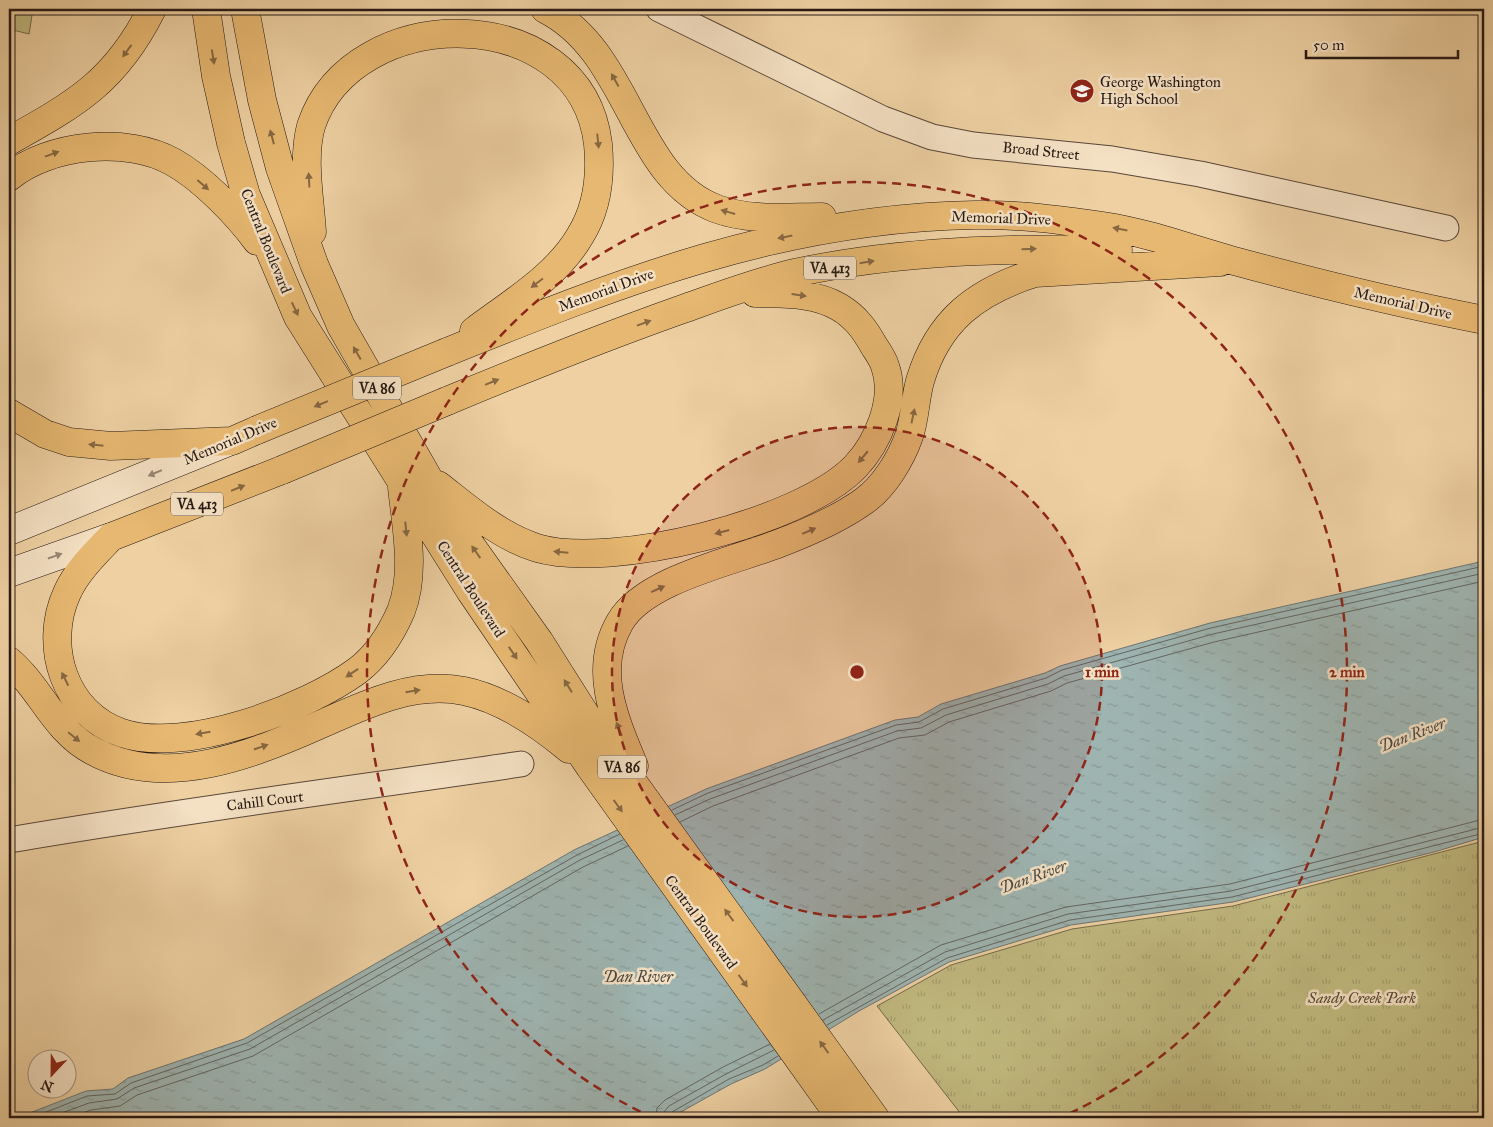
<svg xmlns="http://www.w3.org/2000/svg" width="1493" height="1127" font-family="'IM FELL Great Primer',serif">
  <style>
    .grass { fill: #c0b97f; stroke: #74694a }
    .park { fill: url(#park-tufts); stroke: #74694a }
    .water { fill: url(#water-ripples); stroke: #6e7672 }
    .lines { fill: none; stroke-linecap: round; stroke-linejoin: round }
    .shore { stroke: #626662; stroke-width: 1 }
    .street-casing { stroke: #594738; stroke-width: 27 }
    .secondary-casing { stroke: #271914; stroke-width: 29 }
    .primary-casing { stroke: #271914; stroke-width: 29 }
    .street { stroke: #f4e0c3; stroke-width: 25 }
    .secondary { stroke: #f4e0c3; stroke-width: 28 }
    .primary { stroke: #e7b871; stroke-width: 28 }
    .primary-bridge-casing { stroke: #271914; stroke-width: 29; stroke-linecap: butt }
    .primary-bridge { stroke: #e7b871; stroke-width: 28 }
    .oneway { fill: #876842 }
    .oneway2 { fill: #988674 }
    .ring { fill: none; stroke: #8f2418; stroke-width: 2.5; stroke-dasharray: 9 6 }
    .labels { text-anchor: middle; stroke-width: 5; stroke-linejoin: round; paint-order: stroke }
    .shield { fill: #f4e0c3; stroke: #645548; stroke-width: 1 }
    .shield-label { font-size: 14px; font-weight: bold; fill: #271914 }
    .poi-label { font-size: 15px; fill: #271914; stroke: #f4e0c3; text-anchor: start }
    .street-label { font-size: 15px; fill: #271914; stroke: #f4e0c3 }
    .park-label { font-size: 15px; font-style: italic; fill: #554934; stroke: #f4e0c3 }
    .water-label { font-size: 16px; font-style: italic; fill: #4b4843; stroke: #f4e0c3 }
    .centre { fill: #8f2418; stroke: #f4e0c3; stroke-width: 2.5 }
    .ring-label { font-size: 15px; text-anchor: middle; font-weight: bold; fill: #8f2418; stroke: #f4e0c3; stroke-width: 5; stroke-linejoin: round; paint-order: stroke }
  </style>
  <defs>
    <pattern id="park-tufts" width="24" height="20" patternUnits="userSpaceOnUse" patternTransform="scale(1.25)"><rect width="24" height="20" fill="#c0b97f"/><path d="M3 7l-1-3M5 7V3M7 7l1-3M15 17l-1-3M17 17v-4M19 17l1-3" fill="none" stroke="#a59e6d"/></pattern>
    <pattern id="water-ripples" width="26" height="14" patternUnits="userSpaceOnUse" patternTransform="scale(1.25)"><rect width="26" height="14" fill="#9eb4b1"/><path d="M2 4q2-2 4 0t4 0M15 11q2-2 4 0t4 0" fill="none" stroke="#889a97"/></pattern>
  </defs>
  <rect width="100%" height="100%" fill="#eed0a2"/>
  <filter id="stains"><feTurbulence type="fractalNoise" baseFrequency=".004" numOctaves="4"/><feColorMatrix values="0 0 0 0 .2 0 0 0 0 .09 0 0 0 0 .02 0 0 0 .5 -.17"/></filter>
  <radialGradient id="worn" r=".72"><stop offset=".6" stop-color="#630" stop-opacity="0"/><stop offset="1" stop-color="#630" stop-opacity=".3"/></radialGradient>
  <path class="grass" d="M 9,9 L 33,9 L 29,34 L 9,29 Z"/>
  <path class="park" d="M 1484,841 L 1484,1118 L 964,1118 L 877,1006 L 951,965 L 1072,929 L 1233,906 Z"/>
  <path class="water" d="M 1484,561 L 1484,837 L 1434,852 L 1233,902 L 1071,925 L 949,962 L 859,1011 L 765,1069 L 731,1084 L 670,1118 L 17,1118 L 86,1091 L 113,1089 L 128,1078 L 244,1039 L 574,850 L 706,789 L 895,720 L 918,717 L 941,704 L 1045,673 L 1060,666 L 1210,623 Z"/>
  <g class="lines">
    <path class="shore" d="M 672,810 L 708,793 L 896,725 L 919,722 L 943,709 L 1046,678 L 1062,670 L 1211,628 L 1484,566
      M 675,815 L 710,799 L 897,731 L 921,728 L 946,715 L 1048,684 L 1064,676 L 1213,634 L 1484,573
      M 680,822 L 713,806 L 899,738 L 925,735 L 949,722 L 1051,691 L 1067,683 L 1214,642 L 1484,581
      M 819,1014 L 941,945 L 1066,907 L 1230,884 L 1484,819
      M 823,1020 L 945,952 L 1068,914 L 1231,891 L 1484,827
      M 827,1025 L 947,958 L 1070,920 L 1232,897 L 1484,833
      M 31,1118 L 87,1096 L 115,1094 L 131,1083 L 247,1043 L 577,855 L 620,834
      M 48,1118 L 89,1103 L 117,1099 L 134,1088 L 250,1049 L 580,860 L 623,840
      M 69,1118 L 91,1110 L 120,1106 L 137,1095 L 253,1056 L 583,867 L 628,846
      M 656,1118 L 657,1108 L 665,1100 L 723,1067 L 770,1044
      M 663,1118 L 664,1112 L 669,1106 L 726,1074 L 774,1050
      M 669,1118 L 672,1112 L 729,1079 L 763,1065 L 778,1056"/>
    <defs>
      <path id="street" d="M 659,9 L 883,119 L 932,137 L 973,145 L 1112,159 L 1200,174 L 1446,228
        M 9,840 C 179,811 350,789 521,764"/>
      <path id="secondary" d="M 9,531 L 228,442
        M 9,573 L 111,537"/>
      <path id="primary" d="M 206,9 L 216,76 L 231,143 L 246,195 L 298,317 L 471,592 L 590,767 L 841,1118
        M 245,9 L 262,100 L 280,168 L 314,264 L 341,326 L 450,516 L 539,641 L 594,728 L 875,1118
        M 545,9 C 631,52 632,178 717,209 C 750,221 788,217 822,217
        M 9,141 C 77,103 116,81 152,9
        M 9,177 C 49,144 127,136 173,162 C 202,178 237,214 257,241
        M 312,232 C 310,199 302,159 311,126 C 353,0 581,0 598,144 C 601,175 597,209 580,236 C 556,277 511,303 474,331
        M 447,352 C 624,281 781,218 975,215 C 1017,214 1061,220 1103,226 C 1150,233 1193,250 1238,262 C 1319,284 1402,304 1484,320
        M 447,401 C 524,369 601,338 680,310 C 717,297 756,282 795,273 C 900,250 1011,248 1118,250
        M 9,413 L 45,434 L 69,442 L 111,446 L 232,441 L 257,430
        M 282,470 L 111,537 C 95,554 76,572 67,593 C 43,645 64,714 122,733 C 185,754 305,709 357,671 C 377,656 391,634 401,611 C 416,573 406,526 402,487
        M 438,485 C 469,509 499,536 537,548 C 611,570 801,523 855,467 C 878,443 897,399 885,366 C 883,359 878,352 874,346 C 865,330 856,317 839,307 C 814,292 783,294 755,293
        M 9,661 C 41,688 54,731 93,751 C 167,791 256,753 326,722 C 368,703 416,681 464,691 C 503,699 539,724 569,749
        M 634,766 C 615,720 592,670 620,622 C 645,579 735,561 780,543 C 809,532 839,519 864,501 C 884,487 901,459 909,436 C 915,419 915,399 920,381 C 938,320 977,291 1035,273 L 1220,262"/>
    </defs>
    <use href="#street" class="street-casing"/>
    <use href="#secondary" class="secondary-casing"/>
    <use href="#primary" class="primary-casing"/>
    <use href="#street" class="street"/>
    <use href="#secondary" class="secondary"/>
    <use href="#primary" class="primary"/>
    <defs>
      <path id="primary-bridge" d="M 257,430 L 447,352
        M 282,470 L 447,401"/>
    </defs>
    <use href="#primary-bridge" class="primary-bridge-casing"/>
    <use href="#primary-bridge" class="primary-bridge"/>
  </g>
  <defs><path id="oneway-solid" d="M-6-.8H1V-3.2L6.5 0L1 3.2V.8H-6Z" transform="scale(1.25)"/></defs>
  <g class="oneway">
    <use href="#oneway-solid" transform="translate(127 51) rotate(126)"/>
    <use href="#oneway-solid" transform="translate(213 57) rotate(81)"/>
    <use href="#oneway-solid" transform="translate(615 80) rotate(-119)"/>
    <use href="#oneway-solid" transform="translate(272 137) rotate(-105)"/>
    <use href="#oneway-solid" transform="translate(598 141) rotate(84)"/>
    <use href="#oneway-solid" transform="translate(52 154) rotate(-20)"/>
    <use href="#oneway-solid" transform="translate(309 180) rotate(-93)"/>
    <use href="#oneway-solid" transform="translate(203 185) rotate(41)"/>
    <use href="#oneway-solid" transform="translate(728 212) rotate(-164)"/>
    <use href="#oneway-solid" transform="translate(1120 229) rotate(-169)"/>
    <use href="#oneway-solid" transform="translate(785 237) rotate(169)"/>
    <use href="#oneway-solid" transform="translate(1029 249) rotate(-2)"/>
    <use href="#oneway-solid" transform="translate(867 262) rotate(-9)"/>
    <use href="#oneway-solid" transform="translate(537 283) rotate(143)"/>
    <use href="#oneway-solid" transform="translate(799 295) rotate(8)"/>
    <use href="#oneway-solid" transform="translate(295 309) rotate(65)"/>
    <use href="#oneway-solid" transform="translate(644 323) rotate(-20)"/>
    <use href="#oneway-solid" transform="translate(357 353) rotate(-120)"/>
    <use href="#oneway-solid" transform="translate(492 382) rotate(-22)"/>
    <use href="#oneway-solid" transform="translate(321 404) rotate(158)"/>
    <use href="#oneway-solid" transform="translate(913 416) rotate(-78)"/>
    <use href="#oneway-solid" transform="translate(96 445) rotate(-174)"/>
    <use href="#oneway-solid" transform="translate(863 457) rotate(130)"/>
    <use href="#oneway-solid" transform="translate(238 488) rotate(-22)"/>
    <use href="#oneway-solid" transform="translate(406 529) rotate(84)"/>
    <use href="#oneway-solid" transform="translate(809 531) rotate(-23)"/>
    <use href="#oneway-solid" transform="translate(722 532) rotate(165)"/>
    <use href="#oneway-solid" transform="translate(476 552) rotate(-125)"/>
    <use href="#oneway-solid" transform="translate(561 552) rotate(-175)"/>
    <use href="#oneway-solid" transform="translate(658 589) rotate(-24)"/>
    <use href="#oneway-solid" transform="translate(513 653) rotate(56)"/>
    <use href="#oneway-solid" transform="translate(352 673) rotate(146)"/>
    <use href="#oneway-solid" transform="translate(65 679) rotate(-116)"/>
    <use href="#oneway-solid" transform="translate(568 686) rotate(-122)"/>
    <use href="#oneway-solid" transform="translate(413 691) rotate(-9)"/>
    <use href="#oneway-solid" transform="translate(619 729) rotate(-112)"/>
    <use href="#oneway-solid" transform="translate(203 733) rotate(170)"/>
    <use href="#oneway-solid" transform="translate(74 737) rotate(39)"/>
    <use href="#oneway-solid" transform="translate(261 747) rotate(-19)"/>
    <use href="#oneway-solid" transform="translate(618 806) rotate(54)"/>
    <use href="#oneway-solid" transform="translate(729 915) rotate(-126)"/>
    <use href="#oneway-solid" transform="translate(743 981) rotate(54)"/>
    <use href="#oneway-solid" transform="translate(824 1047) rotate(-126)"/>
  </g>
  <g class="oneway2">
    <use href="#oneway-solid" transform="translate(155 473) rotate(157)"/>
    <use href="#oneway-solid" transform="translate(55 556) rotate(-19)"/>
  </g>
  <circle cx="857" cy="672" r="245" fill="#8f2418" fill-opacity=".12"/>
  <g class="ring">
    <circle cx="857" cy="672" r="245"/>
    <path d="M654 1118A490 490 0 1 1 1060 1118"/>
  </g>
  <defs>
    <symbol id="school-disc" viewBox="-11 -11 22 22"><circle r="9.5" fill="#8f2418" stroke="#f4e0c3"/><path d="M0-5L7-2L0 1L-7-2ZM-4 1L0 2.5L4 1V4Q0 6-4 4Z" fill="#fff"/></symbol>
  </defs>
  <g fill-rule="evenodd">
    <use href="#school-disc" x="1068" y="77" width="28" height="28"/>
  </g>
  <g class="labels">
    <g class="shield">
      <rect x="804" y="256.5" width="52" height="23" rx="4"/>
      <rect x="353" y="376.5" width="48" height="23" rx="4"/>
      <rect x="171" y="492.5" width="52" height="23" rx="4"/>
      <rect x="598" y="755.5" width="48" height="23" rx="4"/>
    </g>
    <g class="shield-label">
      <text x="830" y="273">VA 413</text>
      <text x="377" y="393">VA 86</text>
      <text x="197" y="509">VA 413</text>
      <text x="622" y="772">VA 86</text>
    </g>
    <g class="poi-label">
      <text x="1100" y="87">George Washington<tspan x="1100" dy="17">High School</tspan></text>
    </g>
    <g class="street-label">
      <text transform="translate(1041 151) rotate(6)" y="5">Broad Street</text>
      <text transform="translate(1001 218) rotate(2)" y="5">Memorial Drive</text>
      <text transform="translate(266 241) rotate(68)" y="5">Central Boulevard</text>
      <text transform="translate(606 290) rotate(-20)" y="5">Memorial Drive</text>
      <text transform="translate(1403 303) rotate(13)" y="5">Memorial Drive</text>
      <text transform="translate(230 441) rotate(-23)" y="5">Memorial Drive</text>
      <text transform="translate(471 589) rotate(57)" y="5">Central Boulevard</text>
      <text transform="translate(265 801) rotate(-7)" y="5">Cahill Court</text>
      <text transform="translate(701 922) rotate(54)" y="5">Central Boulevard</text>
    </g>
    <g class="park-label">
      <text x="1362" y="1003">Sandy Creek Park</text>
    </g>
    <g class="water-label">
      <text transform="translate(1412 734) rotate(-21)" y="6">Dan River</text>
      <text transform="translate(1033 876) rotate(-20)" y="6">Dan River</text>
      <text x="638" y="982">Dan River</text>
    </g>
  </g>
  <circle cx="857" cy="672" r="8" class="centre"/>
  <g class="ring-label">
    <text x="1102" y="677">1 min</text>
    <text x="1347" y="677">2 min</text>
  </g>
  <rect width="1493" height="1127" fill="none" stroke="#eed0a2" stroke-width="30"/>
  <rect x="10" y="10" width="1473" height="1107" fill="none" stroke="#271914" stroke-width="2.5"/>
  <rect x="15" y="15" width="1463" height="1097" fill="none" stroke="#271914"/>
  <g transform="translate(52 1074) rotate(202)"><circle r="24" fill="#f4e0c3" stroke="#a2907d"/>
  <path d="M0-4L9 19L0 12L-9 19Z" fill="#8f2418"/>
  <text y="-8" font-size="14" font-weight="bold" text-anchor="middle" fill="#271914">N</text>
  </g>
  <path d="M1306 50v8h152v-8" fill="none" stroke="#271914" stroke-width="2.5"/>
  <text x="1313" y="50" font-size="15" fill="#271914" stroke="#f4e0c3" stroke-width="4" paint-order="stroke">50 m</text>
  <rect width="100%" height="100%" filter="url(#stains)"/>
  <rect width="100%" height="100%" fill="url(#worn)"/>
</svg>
